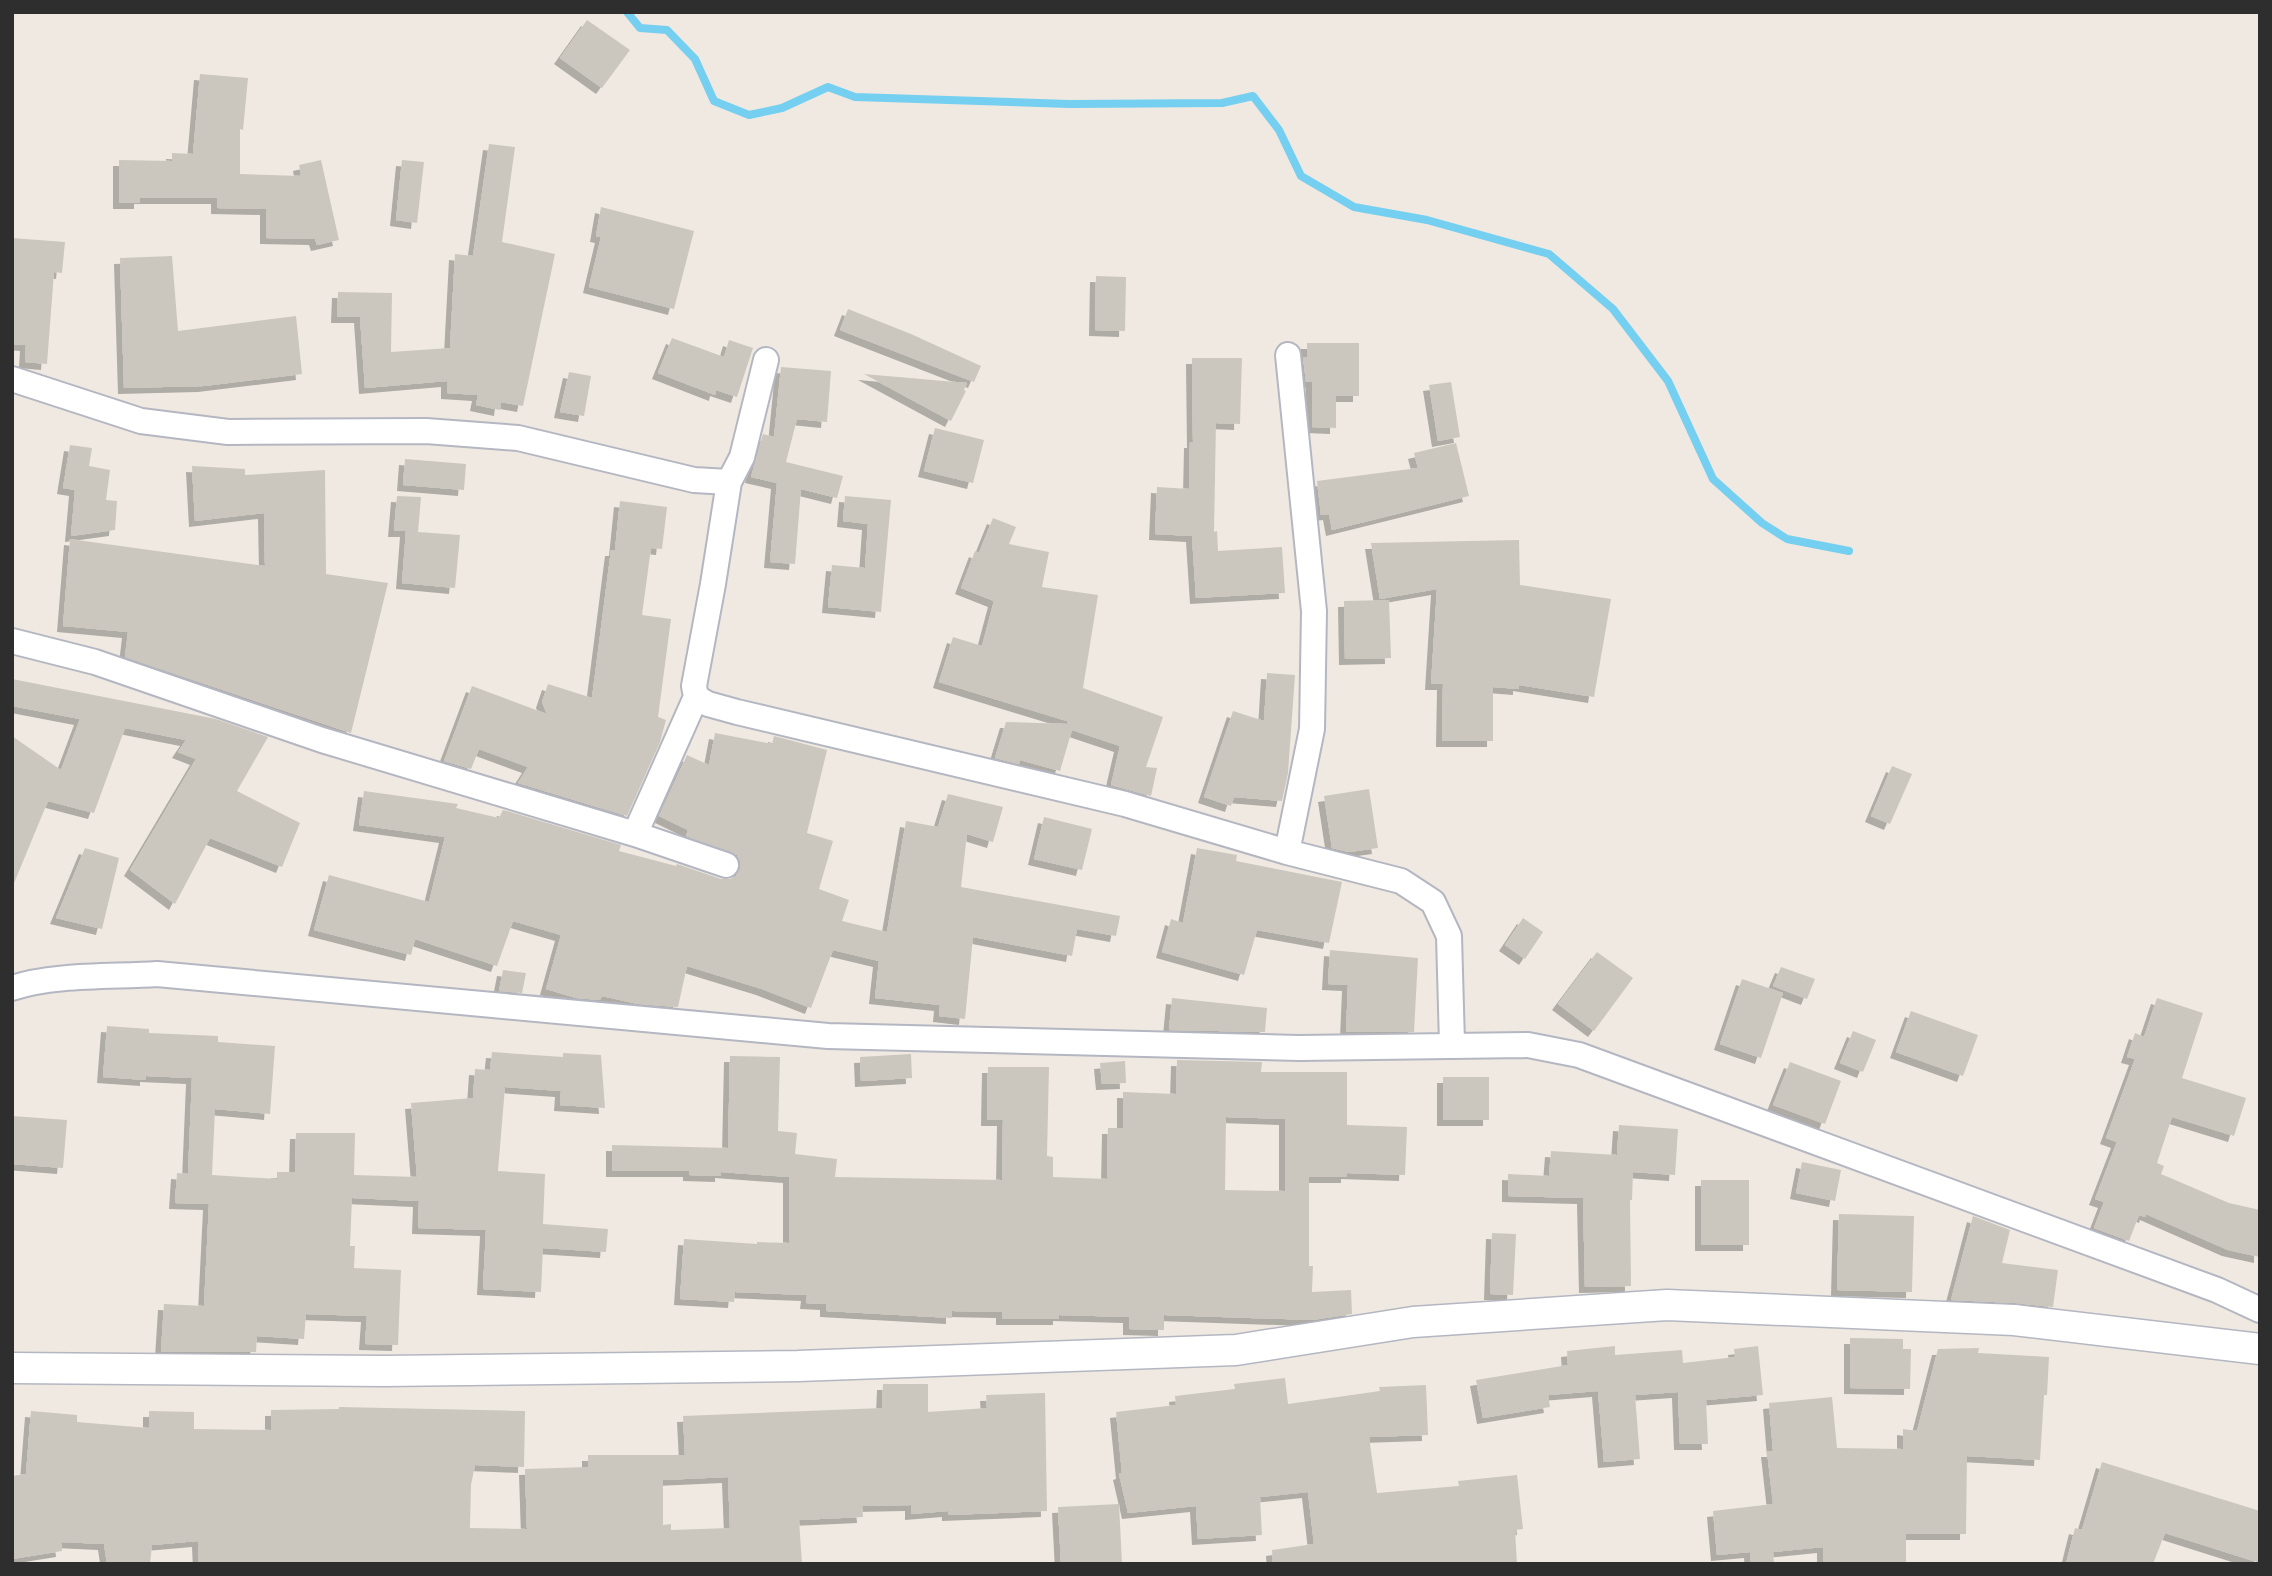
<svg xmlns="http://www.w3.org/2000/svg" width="2272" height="1576" font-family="'Fira Sans Condensed',sans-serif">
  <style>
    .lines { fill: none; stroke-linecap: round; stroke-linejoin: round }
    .stream { stroke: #75cff0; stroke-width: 8 }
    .building { fill: #cbc7bf; fill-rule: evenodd; filter: url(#shadow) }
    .minor-casing { stroke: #b4b7c1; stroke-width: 28 }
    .tertiary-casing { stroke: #b4b7c1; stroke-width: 33 }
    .minor { stroke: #fff; stroke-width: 24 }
    .tertiary { stroke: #fff; stroke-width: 30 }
  </style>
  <defs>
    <filter id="shadow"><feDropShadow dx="-6" dy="6" stdDeviation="0" flood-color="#0004"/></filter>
  </defs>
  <rect width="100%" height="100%" fill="#efe9e1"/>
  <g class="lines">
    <path class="stream" d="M 627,12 L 640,28 L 667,30 L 695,59 L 714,101 L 749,115 L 782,108 L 828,87 L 855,97 L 1069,104 L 1222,103 L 1253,96 L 1279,130 L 1301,176 L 1354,207 L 1427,220 L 1549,254 L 1613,309 L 1668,381 L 1713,479 L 1762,523 L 1787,539 L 1849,551"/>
  </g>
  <path class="building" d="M 587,20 L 630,50 L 602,88 L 560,58 Z
    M 200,74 L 248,78 L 243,130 L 240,129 L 240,174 L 301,176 L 299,165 L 321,160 L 339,240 L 317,245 L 315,239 L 266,238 L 266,209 L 217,208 L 217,198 L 140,198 L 140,203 L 119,203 L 119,160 L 172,161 L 172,153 L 193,154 Z
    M 489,144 L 515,147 L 502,242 L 555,254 L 523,406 L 501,402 L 500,410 L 476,405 L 478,395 L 447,393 L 447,381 L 365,388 L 360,317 L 337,317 L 338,292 L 392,293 L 391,352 L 450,348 L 455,254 L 473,256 Z
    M 402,160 L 424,162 L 417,223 L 396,220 Z
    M 601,207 L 694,231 L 674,309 L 589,287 L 601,237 L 596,236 Z
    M 12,238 L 65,242 L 62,273 L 54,272 L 47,364 L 25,362 L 26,345 L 12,344 Z
    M 172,256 L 178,331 L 296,316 L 302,374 L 204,386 L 124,388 L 120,258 Z
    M 1096,276 L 1126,277 L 1125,331 L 1095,330 Z
    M 848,309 L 911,334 L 981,366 L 974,382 L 840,330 Z
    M 672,338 L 724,357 L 729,340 L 753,348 L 737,397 L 716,390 L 715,395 L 658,373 Z
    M 1307,343 L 1359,343 L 1359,396 L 1336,396 L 1336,428 L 1312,427 L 1312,382 L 1306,382 L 1303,357 L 1307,358 Z
    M 1192,358 L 1242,358 L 1240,424 L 1216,423 L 1214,532 L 1217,531 L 1218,551 L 1282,547 L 1285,593 L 1196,598 L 1192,536 L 1155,534 L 1157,487 L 1189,489 L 1190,442 L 1193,442 Z
    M 781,367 L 831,371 L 827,422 L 797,419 L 786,462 L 843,476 L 837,498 L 801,489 L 795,564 L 770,562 L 777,483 L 751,477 L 763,434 L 774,437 Z
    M 569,372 L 591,376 L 584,416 L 560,412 Z
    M 864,374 L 967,383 L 964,390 L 966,391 L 951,421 Z
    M 1451,382 L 1460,437 L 1438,441 L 1429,385 Z
    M 935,428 L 984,440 L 973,483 L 924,471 Z
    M 1456,443 L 1469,496 L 1332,530 L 1329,514 L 1321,515 L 1317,481 L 1418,468 L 1414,453 Z
    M 70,445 L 92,448 L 89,466 L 110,470 L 106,500 L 117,501 L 115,530 L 71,536 L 75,490 L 63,488 Z
    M 405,459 L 466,464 L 464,490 L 403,485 Z
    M 192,466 L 245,469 L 245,475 L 325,470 L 326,574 L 388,583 L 351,733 L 125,657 L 128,632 L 63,626 L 70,539 L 265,566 L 264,513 L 195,521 Z
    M 397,496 L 421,497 L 418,532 L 460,535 L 455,588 L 402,583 L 406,531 L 394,531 Z
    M 845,496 L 891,500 L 881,612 L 828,607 L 832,565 L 865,568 L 868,524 L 843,521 Z
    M 620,501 L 667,507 L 662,549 L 651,548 L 642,615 L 671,619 L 658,717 L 666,720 L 660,742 L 627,816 L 518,783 L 528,767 L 479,749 L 471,769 L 444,761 L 472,686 L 547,714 L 542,702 L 548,684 L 592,698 L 611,550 L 615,550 Z
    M 993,518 L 1016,527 L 1009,544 L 1049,552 L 1042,587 L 1098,595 L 1083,688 L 1163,717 L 1146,767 L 1157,768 L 1151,796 L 1111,785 L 1120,746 L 1072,730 L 1060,771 L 1020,760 L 1019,764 L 995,758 L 1006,722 L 1067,724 L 1067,721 L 939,682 L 953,637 L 982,646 L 994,601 L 961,588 L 975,551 L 979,553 Z
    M 1519,540 L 1520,585 L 1611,599 L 1594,697 L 1519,685 L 1519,689 L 1493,687 L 1493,741 L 1442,741 L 1443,684 L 1431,684 L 1437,589 L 1380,599 L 1371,543 Z
    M 1389,600 L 1391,658 L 1345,659 L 1344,601 Z
    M 1267,673 L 1295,675 L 1288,773 L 1282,801 L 1234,797 L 1231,806 L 1204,797 L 1233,711 L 1264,721 Z
    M 12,679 L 216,719 L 268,737 L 237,791 L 300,823 L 282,867 L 210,838 L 175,904 L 130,870 L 196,759 L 178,752 L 186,740 L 125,728 L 94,813 L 48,801 L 12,888 L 12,736 L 61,770 L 80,719 L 12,706 Z
    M 715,733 L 772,744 L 774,736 L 827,750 L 807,833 L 833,841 L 819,889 L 849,900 L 842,921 L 887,932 L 906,821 L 938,827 L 948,794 L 1003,807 L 993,842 L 967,834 L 961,887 L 1120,916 L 1116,936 L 1077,929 L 1072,956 L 973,937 L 965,1019 L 939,1016 L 940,1005 L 875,998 L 879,961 L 833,950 L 811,1008 L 762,989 L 687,966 L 678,1007 L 638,1004 L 602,996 L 600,1000 L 576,998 L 546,989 L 561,935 L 513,921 L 497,966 L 415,939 L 411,955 L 314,930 L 329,875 L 429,902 L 445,837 L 359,825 L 364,791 L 458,804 L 456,808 L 499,818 L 503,810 L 507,811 L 621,845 L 619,851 L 676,866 L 677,864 L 721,879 L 730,879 L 736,876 L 740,869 L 740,861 L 737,855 L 686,836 L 688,830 L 659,816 L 687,755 L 709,765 Z
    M 1892,766 L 1912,774 L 1890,824 L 1871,816 Z
    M 1369,789 L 1378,848 L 1349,852 L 1332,848 L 1324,796 Z
    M 1044,817 L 1092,829 L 1082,870 L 1034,859 Z
    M 85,848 L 119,858 L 102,929 L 56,918 Z
    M 1197,848 L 1237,855 L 1236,861 L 1342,882 L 1329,943 L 1257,930 L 1244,975 L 1162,952 L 1171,919 L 1183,923 Z
    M 1523,918 L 1543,932 L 1525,959 L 1505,945 Z
    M 1330,950 L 1418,958 L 1414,1032 L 1346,1032 L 1348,985 L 1328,984 Z
    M 1597,952 L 1633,978 L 1594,1031 L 1558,1004 Z
    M 1781,967 L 1815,979 L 1807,999 L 1773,986 Z
    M 503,970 L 526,973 L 522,993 L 499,991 Z
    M 1742,979 L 1783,993 L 1761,1058 L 1720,1044 Z
    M 1172,998 L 1267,1008 L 1265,1032 L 1169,1030 Z
    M 2157,998 L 2203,1013 L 2182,1078 L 2246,1098 L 2234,1136 L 2172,1117 L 2157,1163 L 2164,1166 L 2161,1174 L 2229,1203 L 2260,1210 L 2260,1257 L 2228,1250 L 2146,1214 L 2145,1217 L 2139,1215 L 2129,1241 L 2094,1228 L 2104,1202 L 2095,1199 L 2117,1142 L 2106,1138 L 2135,1059 L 2127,1057 L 2135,1033 L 2144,1037 Z
    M 1911,1011 L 1978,1035 L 1963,1076 L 1896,1052 Z
    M 107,1026 L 149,1029 L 149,1033 L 218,1036 L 218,1042 L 275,1046 L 270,1114 L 215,1109 L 212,1175 L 277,1179 L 277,1172 L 295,1172 L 296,1133 L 355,1133 L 354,1175 L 417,1177 L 411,1103 L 473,1098 L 475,1069 L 490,1070 L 492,1052 L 563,1057 L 563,1053 L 601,1055 L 605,1108 L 560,1105 L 561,1091 L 505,1087 L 498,1171 L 545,1174 L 543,1224 L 608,1229 L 606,1252 L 543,1248 L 541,1292 L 483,1289 L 486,1230 L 418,1228 L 419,1201 L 352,1198 L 350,1246 L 355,1246 L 354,1268 L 401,1270 L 398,1345 L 365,1344 L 367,1316 L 306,1314 L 304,1339 L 257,1336 L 256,1352 L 161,1352 L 164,1304 L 204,1306 L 209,1204 L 175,1203 L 177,1173 L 188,1174 L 192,1078 L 146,1076 L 146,1080 L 103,1077 Z
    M 1853,1031 L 1876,1040 L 1863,1072 L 1840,1063 Z
    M 911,1054 L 912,1078 L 861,1081 L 860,1057 Z
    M 730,1056 L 780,1057 L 778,1131 L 797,1133 L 795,1154 L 837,1159 L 835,1177 L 1002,1180 L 1003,1120 L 987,1120 L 988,1067 L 1049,1067 L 1047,1156 L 1053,1157 L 1053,1177 L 1107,1179 L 1108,1128 L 1123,1128 L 1123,1092 L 1176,1094 L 1177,1060 L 1262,1062 L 1261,1072 L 1347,1072 L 1347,1125 L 1407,1127 L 1405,1175 L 1347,1173 L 1347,1177 L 1309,1177 L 1309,1266 L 1313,1266 L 1312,1292 L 1351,1290 L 1352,1314 L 1312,1320 L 1164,1315 L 1164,1330 L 1129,1329 L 1129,1317 L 1059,1315 L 1059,1319 L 1002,1319 L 1002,1312 L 952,1311 L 952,1318 L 826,1311 L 826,1304 L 806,1303 L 807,1295 L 735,1292 L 734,1302 L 680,1299 L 684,1239 L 757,1244 L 757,1242 L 789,1243 L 789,1177 L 721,1172 L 721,1176 L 689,1175 L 689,1171 L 612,1171 L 612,1145 L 728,1148 ZM 1226,1117 L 1285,1119 L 1285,1191 L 1225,1190 Z
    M 1125,1061 L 1126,1083 L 1102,1084 L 1100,1063 Z
    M 1790,1062 L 1841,1081 L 1825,1124 L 1773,1105 Z
    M 1443,1077 L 1489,1077 L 1489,1120 L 1443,1120 Z
    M 12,1116 L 67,1120 L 63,1168 L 12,1164 Z
    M 1619,1125 L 1678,1129 L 1675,1175 L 1633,1172 L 1632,1200 L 1630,1200 L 1631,1286 L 1585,1287 L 1583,1198 L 1508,1196 L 1508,1174 L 1549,1176 L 1551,1151 L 1617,1155 Z
    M 1802,1162 L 1841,1170 L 1835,1201 L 1796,1193 Z
    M 1701,1180 L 1749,1180 L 1749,1245 L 1701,1245 Z
    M 1839,1214 L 1914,1216 L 1912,1292 L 1837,1290 Z
    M 1973,1216 L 2010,1230 L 2002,1263 L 2058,1270 L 2053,1307 L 2015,1303 L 1951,1300 Z
    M 1492,1233 L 1516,1234 L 1513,1295 L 1490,1294 Z
    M 1850,1338 L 1903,1339 L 1903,1349 L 1911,1349 L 1910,1389 L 1850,1388 Z
    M 1615,1346 L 1615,1355 L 1682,1350 L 1683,1363 L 1735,1357 L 1734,1349 L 1758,1346 L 1763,1395 L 1706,1400 L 1708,1444 L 1680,1444 L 1678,1392 L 1635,1395 L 1640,1459 L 1604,1462 L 1598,1391 L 1548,1395 L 1550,1407 L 1483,1418 L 1476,1380 L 1568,1365 L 1567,1351 Z
    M 1979,1348 L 1978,1353 L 2049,1357 L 2047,1395 L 2044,1395 L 2040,1460 L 1967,1456 L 1966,1534 L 1906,1534 L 1906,1564 L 1823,1564 L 1823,1547 L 1773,1552 L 1774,1564 L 1751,1564 L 1750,1552 L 1717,1555 L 1713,1511 L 1773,1504 L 1767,1451 L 1773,1451 L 1769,1403 L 1832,1397 L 1837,1448 L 1903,1449 L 1903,1429 L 1917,1431 L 1938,1349 Z
    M 1285,1378 L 1288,1404 L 1380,1391 L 1379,1387 L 1426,1385 L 1428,1435 L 1369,1437 L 1377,1493 L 1459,1486 L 1458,1481 L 1517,1475 L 1523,1529 L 1515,1530 L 1517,1564 L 1273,1564 L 1272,1550 L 1314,1544 L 1308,1492 L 1260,1497 L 1262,1535 L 1198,1539 L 1196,1506 L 1128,1513 L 1119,1474 L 1122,1473 L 1116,1412 L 1176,1405 L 1175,1396 L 1235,1389 L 1234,1384 Z
    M 883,1384 L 928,1384 L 928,1412 L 987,1408 L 986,1395 L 1045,1393 L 1047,1511 L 948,1515 L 948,1511 L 911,1514 L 911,1505 L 862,1506 L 863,1517 L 799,1520 L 802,1564 L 199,1564 L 198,1541 L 152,1545 L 150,1564 L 107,1564 L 104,1544 L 61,1542 L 62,1551 L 12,1559 L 12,1476 L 26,1474 L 31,1411 L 77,1415 L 77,1422 L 149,1428 L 149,1411 L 194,1412 L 194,1429 L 271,1430 L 271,1410 L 339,1409 L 339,1407 L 525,1411 L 524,1467 L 475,1465 L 471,1485 L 470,1528 L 527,1529 L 525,1469 L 588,1467 L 588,1455 L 685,1455 L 683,1416 L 882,1408 ZM 728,1477 L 730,1528 L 671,1530 L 671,1524 L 663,1525 L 663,1480 Z
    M 2102,1462 L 2260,1511 L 2260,1563 L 2165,1533 L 2153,1564 L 2066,1564 L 2075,1528 L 2082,1530 Z
    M 1119,1504 L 1122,1564 L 1061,1564 L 1058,1507 Z"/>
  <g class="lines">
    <defs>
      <path id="minor" d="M 12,379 L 141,421 L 228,432 L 426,431 L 518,438 L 694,480 L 729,482 L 742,457 L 766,360
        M 729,482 L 713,584 L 694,686 L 696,697 L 708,704 L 737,712 L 1125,804 L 1287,852 L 1401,881 L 1433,902 L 1449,936 L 1452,1044
        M 12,641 L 95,662 L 322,740 L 635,834
        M 696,697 L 635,834 L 726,865
        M 1287,852 L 1312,729 L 1314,611 L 1288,355
        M 12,988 C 53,974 113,977 157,974 L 828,1036 L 1299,1048 L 1528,1045 L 1579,1055 L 2217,1290 L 2260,1310"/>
      <path id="tertiary" d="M 12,1368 L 384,1371 L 798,1366 L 1236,1350 L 1413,1322 L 1667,1305 L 2014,1320 L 2260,1349"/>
    </defs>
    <use href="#minor" class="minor-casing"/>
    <use href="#tertiary" class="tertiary-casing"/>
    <use href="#minor" class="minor"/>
    <use href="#tertiary" class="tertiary"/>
  </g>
  <rect width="2272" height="1576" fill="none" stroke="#2e2e2e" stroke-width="28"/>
</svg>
